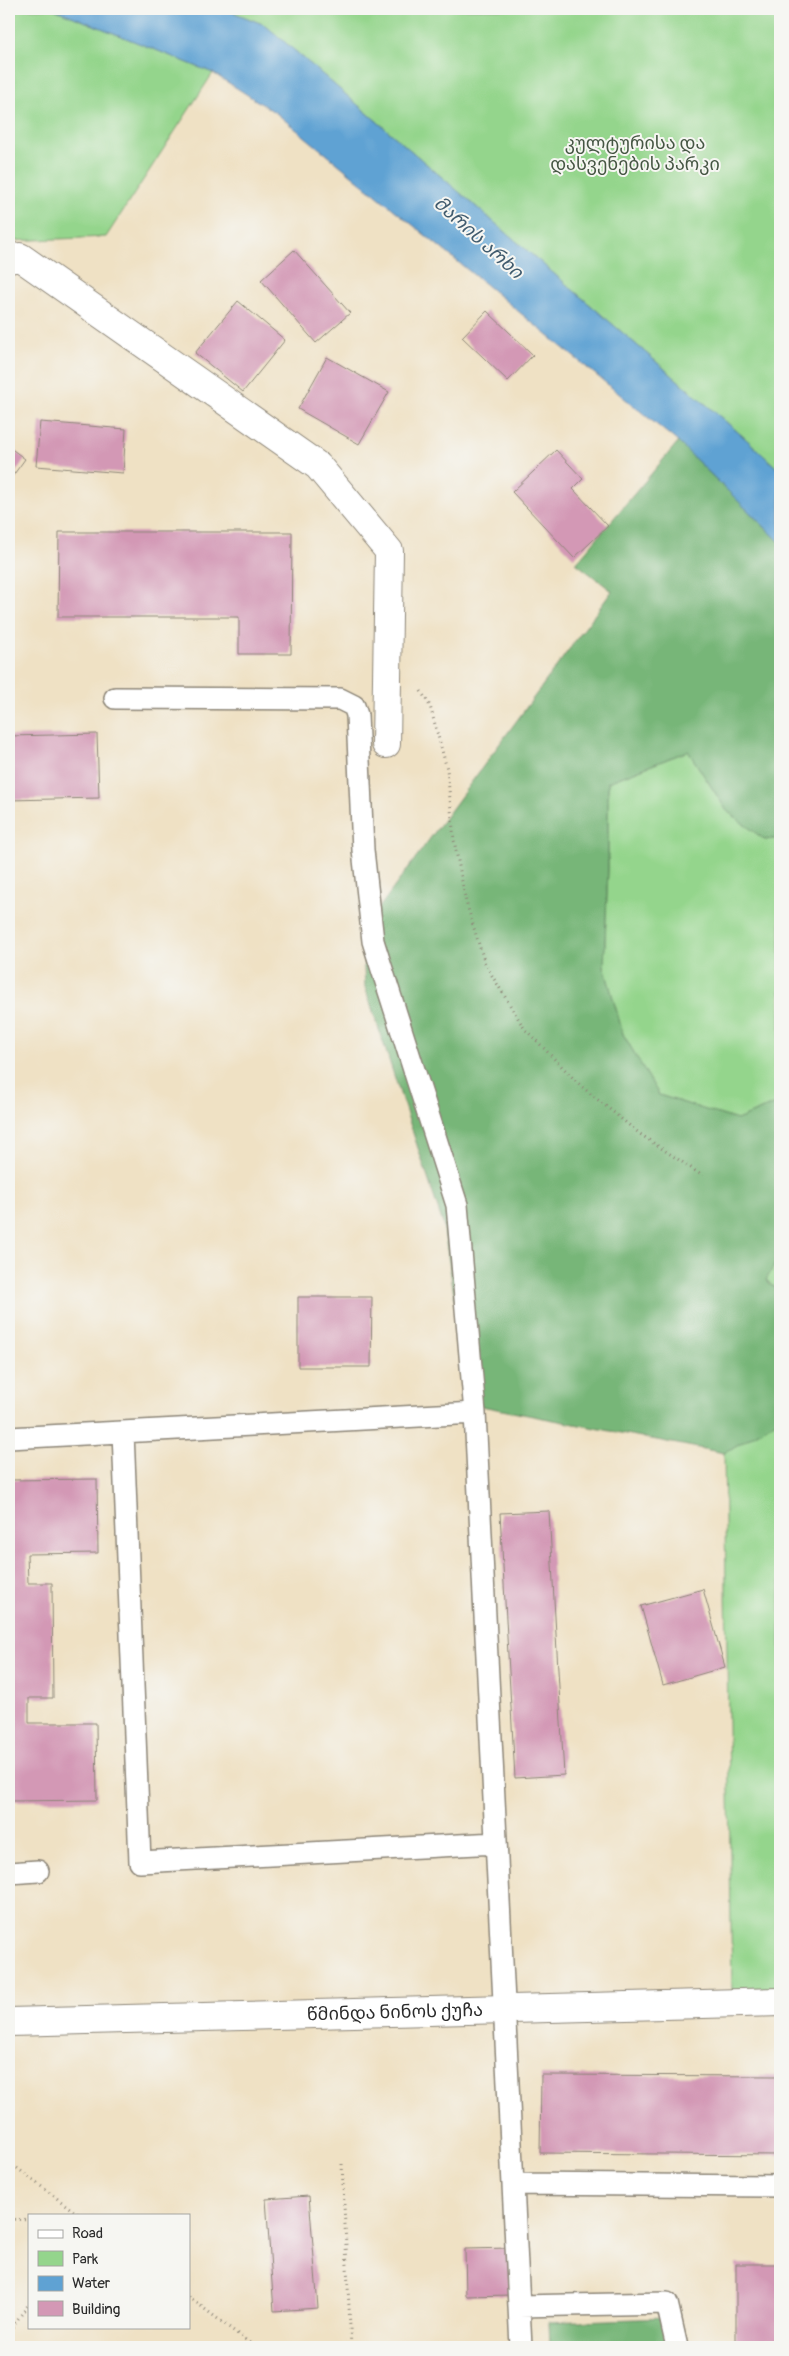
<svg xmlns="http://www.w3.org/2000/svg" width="789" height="2356" font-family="Pangolin,'Noto Sans Georgian',sans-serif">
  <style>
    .green { fill: #94d58c; stroke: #60805c }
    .forest { fill: #77b678; stroke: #517052 }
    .water { fill: #5fa2d3; stroke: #45667f }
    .building { fill: #d398b5 }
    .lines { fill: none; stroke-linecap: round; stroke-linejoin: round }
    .service-casing { stroke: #8d8678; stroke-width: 24 }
    .minor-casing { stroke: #8d8678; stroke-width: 30 }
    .path { stroke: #8d8678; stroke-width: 3; stroke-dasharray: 1 4; stroke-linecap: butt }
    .service { stroke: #fff; stroke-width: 21 }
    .minor { stroke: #fff; stroke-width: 28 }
    .labels { text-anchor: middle; stroke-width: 4; stroke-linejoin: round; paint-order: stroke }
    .park-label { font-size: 18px; fill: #455643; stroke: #f6f6f2 }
    .street-label { font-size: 18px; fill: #2b2b2b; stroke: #f6f6f2 }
    .water-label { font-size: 19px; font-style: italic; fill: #405b6e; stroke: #f6f6f2 }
  </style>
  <rect width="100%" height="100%" fill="#f6f6f2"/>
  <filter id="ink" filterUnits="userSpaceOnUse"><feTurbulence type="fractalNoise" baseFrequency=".02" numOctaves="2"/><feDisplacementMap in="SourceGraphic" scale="10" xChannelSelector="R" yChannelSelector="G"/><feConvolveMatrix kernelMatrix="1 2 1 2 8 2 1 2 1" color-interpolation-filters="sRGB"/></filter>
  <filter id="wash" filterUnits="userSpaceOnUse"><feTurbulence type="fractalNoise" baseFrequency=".0096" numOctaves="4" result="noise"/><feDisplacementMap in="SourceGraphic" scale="20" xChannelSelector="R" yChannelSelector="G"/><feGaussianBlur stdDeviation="1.12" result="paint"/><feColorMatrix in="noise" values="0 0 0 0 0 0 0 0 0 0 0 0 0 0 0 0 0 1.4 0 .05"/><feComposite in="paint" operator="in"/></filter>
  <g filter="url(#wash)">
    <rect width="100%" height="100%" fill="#efe1c4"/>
    <path class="green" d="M 9,9 L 54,9 L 213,73 L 106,237 L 9,241 Z
      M 225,9 L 780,9 L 780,471 L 746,439 L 265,25 Z
      M 688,751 L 727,811 L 765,840 L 780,838 L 780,1102 L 737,1120 L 659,1095 L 623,1034 L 604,966 L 608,869 L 608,782 Z
      M 780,1255 L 780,1292 L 766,1280 Z
      M 780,1419 L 780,1991 L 732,1991 L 724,1453 Z"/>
    <path class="forest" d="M 678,442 L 780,542 L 780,838 L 765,840 L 727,811 L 688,751 L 608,782 L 608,869 L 604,966 L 623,1034 L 659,1095 L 737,1120 L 780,1102 L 780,1255 L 766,1280 L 780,1292 L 780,1419 L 724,1453 L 471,1404 L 443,1224 L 365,987 L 362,931 L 612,591 L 576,563 Z
      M 668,2318 L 669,2347 L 550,2347 L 549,2322 Z"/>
    <path class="water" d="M 54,9 L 225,9 L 265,25 L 746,439 L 780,471 L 780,542 L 678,442 L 276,113 L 213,73 Z"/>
    <g id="blocks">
      <path class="building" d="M 294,250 L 350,313 L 316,343 L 261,280 Z
        M 238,301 L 285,340 L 243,392 L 195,353 Z
        M 487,311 L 533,355 L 508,381 L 462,337 Z
        M 327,357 L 389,392 L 359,444 L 298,409 Z
        M 40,422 L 126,429 L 123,473 L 36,466 Z
        M 9,447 L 25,459 L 9,481 Z
        M 556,450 L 583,479 L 573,489 L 608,526 L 574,558 L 512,492 Z
        M 59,532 L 292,532 L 291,654 L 239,654 L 239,617 L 58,617 Z
        M 97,734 L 99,798 L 9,800 L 9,736 Z
        M 298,1297 L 372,1297 L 371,1367 L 298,1367 Z
        M 97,1479 L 98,1553 L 27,1554 L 28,1583 L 52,1583 L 53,1698 L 29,1698 L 29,1723 L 96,1723 L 97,1800 L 9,1801 L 9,1480 Z
        M 549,1511 L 564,1775 L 515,1778 L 500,1513 Z
        M 703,1589 L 725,1667 L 663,1685 L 641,1606 Z
        M 541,2075 L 780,2076 L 780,2155 L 540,2153 Z
        M 309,2196 L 318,2308 L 274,2311 L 266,2199 Z
        M 511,2248 L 512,2295 L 466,2296 L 465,2249 Z
        M 736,2264 L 780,2264 L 780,2347 L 736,2347 Z"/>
    </g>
  </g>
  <g filter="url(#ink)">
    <use href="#blocks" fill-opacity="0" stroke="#8d8678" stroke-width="1"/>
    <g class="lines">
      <defs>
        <path id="service" d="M 115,698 L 340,699 L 354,706 L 357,715 L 363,850 L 373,941 L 457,1205 L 475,1413
          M 123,1432 L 140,1862 L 496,1843
          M 9,1438 L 475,1413 L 521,2347
          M 9,1873 L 38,1871
          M 513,2184 L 780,2186
          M 519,2306 L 667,2303 L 677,2347"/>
        <g id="minor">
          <path d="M 9,259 L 20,257 L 318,466 L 389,551 L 386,744"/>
          <path id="s1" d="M 9,2022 L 780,2002"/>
        </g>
      </defs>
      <use href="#service" class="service-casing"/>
      <use href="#minor" class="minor-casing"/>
      <path class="path" d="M 421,691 L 430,706 L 447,769 L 454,840 L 466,902 L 485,964 L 524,1028 L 581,1086 L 640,1134 L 703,1176
        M 9,2162 L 79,2215
        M 342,2164 L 351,2347
        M 9,2219 L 29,2220
        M 189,2297 L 255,2347
        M 9,2331 L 29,2304
        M 379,2347 L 382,2347"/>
      <use href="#service" class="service"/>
      <use href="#minor" class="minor"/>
    </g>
  </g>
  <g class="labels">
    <g class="park-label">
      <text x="635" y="149">კულტურისა და<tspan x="635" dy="21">დასვენების პარკი</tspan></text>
    </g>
    <g class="street-label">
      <text dy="6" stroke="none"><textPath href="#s1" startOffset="386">წმინდა ნინოს ქუჩა</textPath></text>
    </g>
    <g class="water-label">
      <text transform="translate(479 237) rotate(42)" y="7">მარის არხი</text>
    </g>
  </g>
  <rect width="789" height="2356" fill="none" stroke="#f6f6f2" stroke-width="30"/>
  <rect x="28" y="2214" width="162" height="115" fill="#f6f6f2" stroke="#a5a5a2"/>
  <rect x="38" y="2230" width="25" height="8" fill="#ffffff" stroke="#a5a5a2"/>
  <text x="72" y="2238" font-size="15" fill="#2b2b2b">Road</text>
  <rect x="38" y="2251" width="25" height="15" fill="#94d58c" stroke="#a5a5a2"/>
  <text x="72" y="2264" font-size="15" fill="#2b2b2b">Park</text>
  <rect x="38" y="2276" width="25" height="15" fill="#5fa2d3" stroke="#a5a5a2"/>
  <text x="72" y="2288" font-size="15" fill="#2b2b2b">Water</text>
  <rect x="38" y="2301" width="25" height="15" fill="#d398b5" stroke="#a5a5a2"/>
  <text x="72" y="2314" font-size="15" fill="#2b2b2b">Building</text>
</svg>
